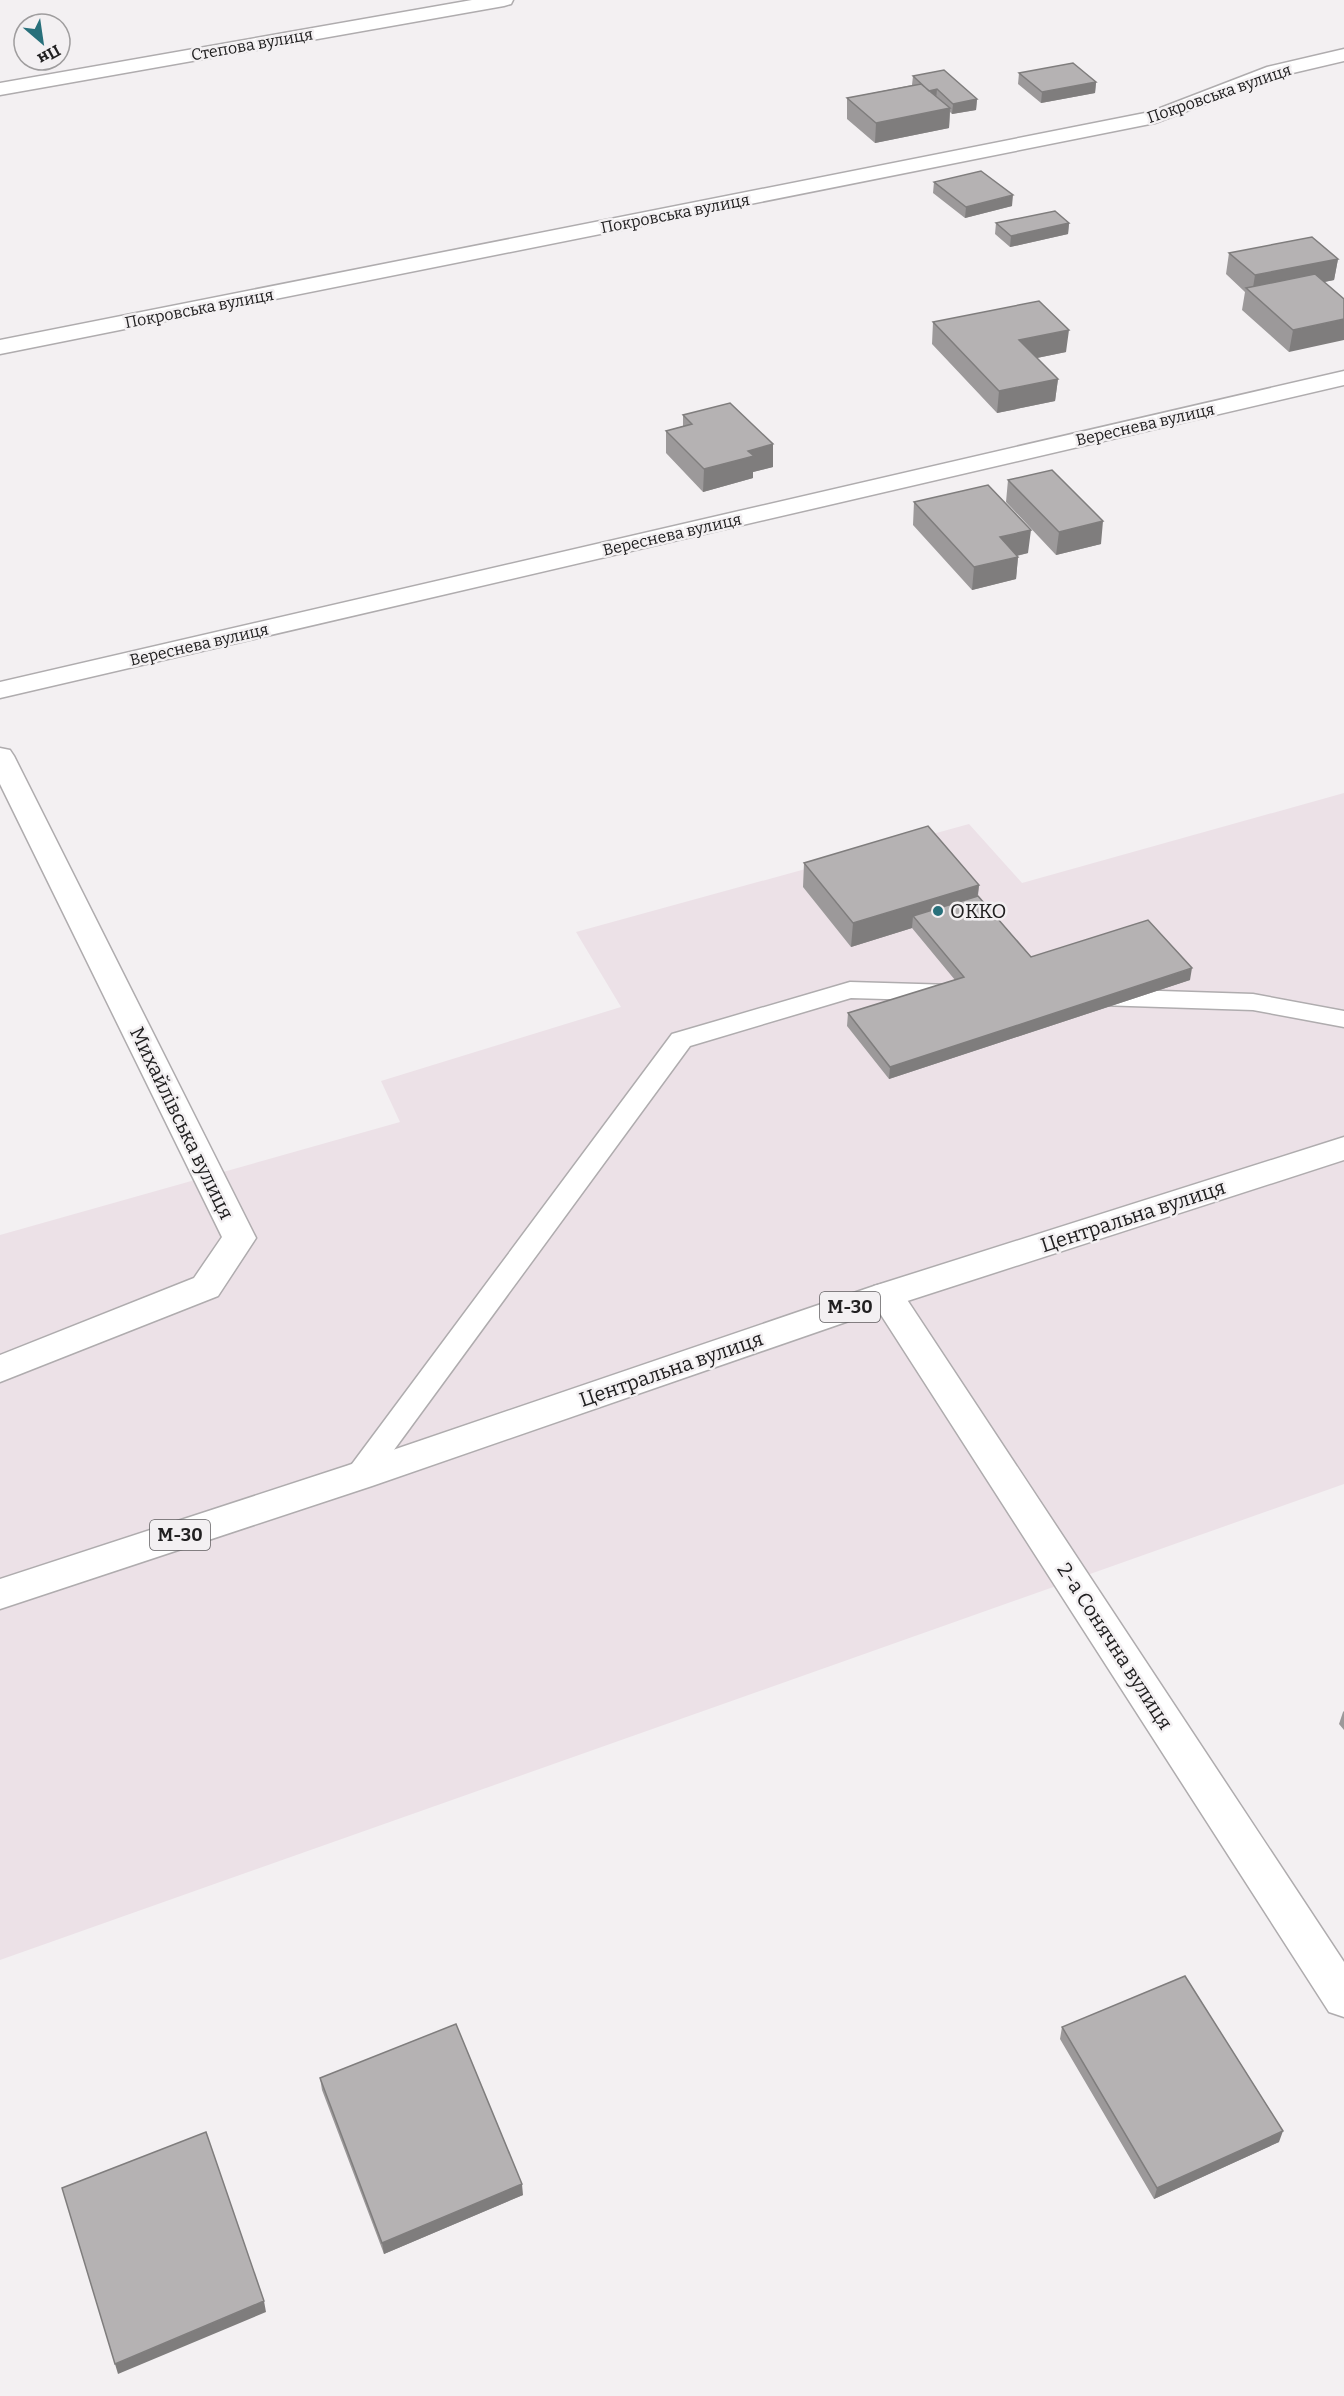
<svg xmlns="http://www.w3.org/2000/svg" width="1344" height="2396" font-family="Bitter,serif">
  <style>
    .built { fill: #ece1e7 }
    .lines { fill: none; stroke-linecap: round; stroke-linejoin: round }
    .service-casing { stroke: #afacae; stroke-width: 3 }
    .minor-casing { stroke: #afacae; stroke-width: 3 }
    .trunk-casing { stroke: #afacae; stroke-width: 3 }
    .service { fill: #fff; fill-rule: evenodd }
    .minor { fill: #fff; fill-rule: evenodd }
    .trunk { fill: #fff; fill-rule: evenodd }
    .wall { fill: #9c999a }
    .shaded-wall { fill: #7f7d7d }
    .building { fill: #b5b2b3; stroke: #7f7d7d; stroke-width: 1.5 }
    .poi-dot { fill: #28707b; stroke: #f3f0f2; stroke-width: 2 }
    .labels { text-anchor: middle; stroke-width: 5; stroke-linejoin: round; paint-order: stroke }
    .far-street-label { font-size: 16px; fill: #212021; stroke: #f3f0f2 }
    .shield { fill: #f3f0f2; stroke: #605e60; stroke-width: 1.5 }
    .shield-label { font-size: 18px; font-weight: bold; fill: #212021 }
    .poi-label { font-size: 20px; fill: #212021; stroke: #f3f0f2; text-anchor: start }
    .street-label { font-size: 20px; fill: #212021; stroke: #f3f0f2 }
  </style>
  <rect width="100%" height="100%" fill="#f3f0f2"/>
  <path class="built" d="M 1344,793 L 1344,1484 L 0,1960 L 0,1235 L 400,1122 L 381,1081 L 621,1007 L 576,932 L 969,824 L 1022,883 Z"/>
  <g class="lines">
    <defs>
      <path id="service" d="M 850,982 L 953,985 L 962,987 L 966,993 L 962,999 L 953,1001 L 851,998 L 690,1046 L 369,1484 L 359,1488 L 349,1484 L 344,1476 L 349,1468 L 672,1034 Z
        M 1099,989 L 1253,994 L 1344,1011 L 1344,1027 L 1253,1010 L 1099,1005 L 1090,1003 L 1086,997 L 1090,991 Z"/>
      <path id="minor" d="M 472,0 L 513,0 L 511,4 L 504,6 L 0,95 L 0,83 Z
        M 1344,49 L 1344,61 L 1280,76 L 1155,123 L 0,354 L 0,340 L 1150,112 L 1267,67 Z
        M 1344,371 L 1344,385 L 0,698 L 0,682 Z
        M 0,748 L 10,750 L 14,756 L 256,1238 L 218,1296 L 0,1382 L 0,1355 L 194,1278 L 222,1237 L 0,784 Z
        M 886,1283 L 898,1286 L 1344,1962 L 1344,2017 L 1329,2012 L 874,1304 L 869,1295 L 874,1286 Z"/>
      <path id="trunk" d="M 1344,1137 L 1344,1160 L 898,1304 L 372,1486 L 0,1609 L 0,1579 L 346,1466 L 874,1286 Z"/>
    </defs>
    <use href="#service" class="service-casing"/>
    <use href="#minor" class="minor-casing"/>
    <use href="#trunk" class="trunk-casing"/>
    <use href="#service" class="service"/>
    <use href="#minor" class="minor"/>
    <use href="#trunk" class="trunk"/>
  </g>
  <path class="wall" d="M 1019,73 L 1096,82 L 1095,93 L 1041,103 L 1018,84 Z
    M 913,76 L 977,99 L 976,110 L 952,114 L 950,112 L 949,128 L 875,143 L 847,119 L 847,98 L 912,85 Z
    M 934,182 L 1012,206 L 965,218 L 933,193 Z
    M 996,223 L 1069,223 L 1068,234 L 1010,247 L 995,234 Z
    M 1229,253 L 1338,259 L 1334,280 L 1324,282 L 1289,352 L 1242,310 L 1245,292 L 1226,274 Z
    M 933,322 L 1066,352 L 1037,358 L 1058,379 L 1055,401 L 997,413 L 932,344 Z
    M 683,415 L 773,444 L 773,467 L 753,472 L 753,478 L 703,492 L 666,453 L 666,431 L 683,426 Z
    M 1008,480 L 1101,544 L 1056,555 L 1006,502 Z
    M 914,502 L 1028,553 L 1017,556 L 1018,557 L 1016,579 L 972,590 L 913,525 Z
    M 804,863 L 979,885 L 978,896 L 1031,957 L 1190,980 L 889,1079 L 847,1026 L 848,1013 L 955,980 L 912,928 L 851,947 L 803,887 Z
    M 1344,1711 L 1344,1730 L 1339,1724 L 1343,1712 Z
    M 1062,2027 L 1279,2142 L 1154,2199 L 1060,2039 Z
    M 320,2078 L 523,2195 L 384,2254 L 322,2090 Z"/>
  <path class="shaded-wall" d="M 1096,82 L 1095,93 L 1041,103 L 1042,92 Z
    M 937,89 L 936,100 L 929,91 Z
    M 977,99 L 976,110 L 952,114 L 953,104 Z
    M 950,108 L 949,128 L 875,143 L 876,123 Z
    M 1013,195 L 1012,206 L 965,218 L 966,207 Z
    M 1069,223 L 1068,234 L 1010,247 L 1011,236 Z
    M 1338,259 L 1334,280 L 1255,296 L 1252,294 L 1255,275 Z
    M 1344,319 L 1344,340 L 1289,352 L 1293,330 Z
    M 1069,330 L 1066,352 L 1017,362 L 1019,340 Z
    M 1058,379 L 1055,401 L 997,413 L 999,391 Z
    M 773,444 L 773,467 L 753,472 L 753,478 L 703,492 L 704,469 L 748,451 Z
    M 1103,521 L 1101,544 L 1056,555 L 1059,532 Z
    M 1031,530 L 1028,553 L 997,560 L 1000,537 Z
    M 1018,557 L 1016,579 L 972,590 L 974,567 Z
    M 979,885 L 976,908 L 913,916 L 912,928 L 851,947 L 853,923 Z
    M 1192,968 L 1190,980 L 889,1079 L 890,1067 Z
    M 1283,2131 L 1279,2142 L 1154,2199 L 1157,2188 Z
    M 522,2184 L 523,2195 L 384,2254 L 382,2243 Z
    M 264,2301 L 266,2312 L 118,2374 L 115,2364 Z"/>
  <path class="building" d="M 1073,63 L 1096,82 L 1042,92 L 1019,73 Z
    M 944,70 L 977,99 L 953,104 L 937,89 L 929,91 L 913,76 Z
    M 921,84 L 950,108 L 876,123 L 847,98 Z
    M 981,171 L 1013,195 L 966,207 L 934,182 Z
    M 1055,211 L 1069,223 L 1011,236 L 996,223 Z
    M 1312,237 L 1338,259 L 1255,275 L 1229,253 Z
    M 1315,274 L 1344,299 L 1344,319 L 1293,330 L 1246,288 Z
    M 1039,301 L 1069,330 L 1019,340 L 1058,379 L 999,391 L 933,322 Z
    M 730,403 L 773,444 L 748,451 L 754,456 L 704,469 L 666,431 L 692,424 L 683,415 Z
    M 1052,470 L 1103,521 L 1059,532 L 1008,480 Z
    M 988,485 L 1031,530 L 1000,537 L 1018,557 L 974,567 L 914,502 Z
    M 928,826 L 979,885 L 853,923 L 804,863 Z
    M 978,896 L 1031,957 L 1148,920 L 1192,968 L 890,1067 L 848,1013 L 964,977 L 913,916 Z
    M 1185,1976 L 1283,2131 L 1157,2188 L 1062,2027 Z
    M 456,2024 L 522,2184 L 382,2243 L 320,2078 Z
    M 206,2132 L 264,2301 L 115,2364 L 62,2188 Z"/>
  <circle class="poi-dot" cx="938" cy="911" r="6"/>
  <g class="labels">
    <g class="far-street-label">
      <text transform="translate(252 44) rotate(-10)" y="6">Степова вулиця</text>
      <text transform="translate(1219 93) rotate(-19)" y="6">Покровська вулиця</text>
      <text transform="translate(675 213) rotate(-11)" y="6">Покровська вулиця</text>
      <text transform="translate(199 308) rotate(-11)" y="6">Покровська вулиця</text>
      <text transform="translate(1145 424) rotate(-13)" y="6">Вереснева вулиця</text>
      <text transform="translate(672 534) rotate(-13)" y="6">Вереснева вулиця</text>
      <text transform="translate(199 644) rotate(-13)" y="6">Вереснева вулиця</text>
    </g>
    <g class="shield">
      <rect x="820" y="1292" width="60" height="30" rx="4.5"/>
      <rect x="150" y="1520" width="60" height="30" rx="4.5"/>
    </g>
    <g class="shield-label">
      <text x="850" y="1313">М-30</text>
      <text x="180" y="1541">М-30</text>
    </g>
    <g class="poi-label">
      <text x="950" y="918">ОККО</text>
    </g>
    <g class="street-label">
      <text transform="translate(182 1123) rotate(64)" y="7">Михайлівська вулиця</text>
      <text transform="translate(1133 1216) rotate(-18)" y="7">Центральна вулиця</text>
      <text transform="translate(671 1369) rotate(-19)" y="7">Центральна вулиця</text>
      <text transform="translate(1115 1646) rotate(57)" y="7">2-а Сонячна вулиця</text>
    </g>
  </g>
  <g transform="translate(42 42) rotate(151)"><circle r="28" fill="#f3f0f2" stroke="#9f9d9e" stroke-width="1.5"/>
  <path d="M0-4.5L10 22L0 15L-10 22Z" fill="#28707b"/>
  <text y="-9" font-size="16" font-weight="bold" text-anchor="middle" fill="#212021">Пн</text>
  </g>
</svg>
